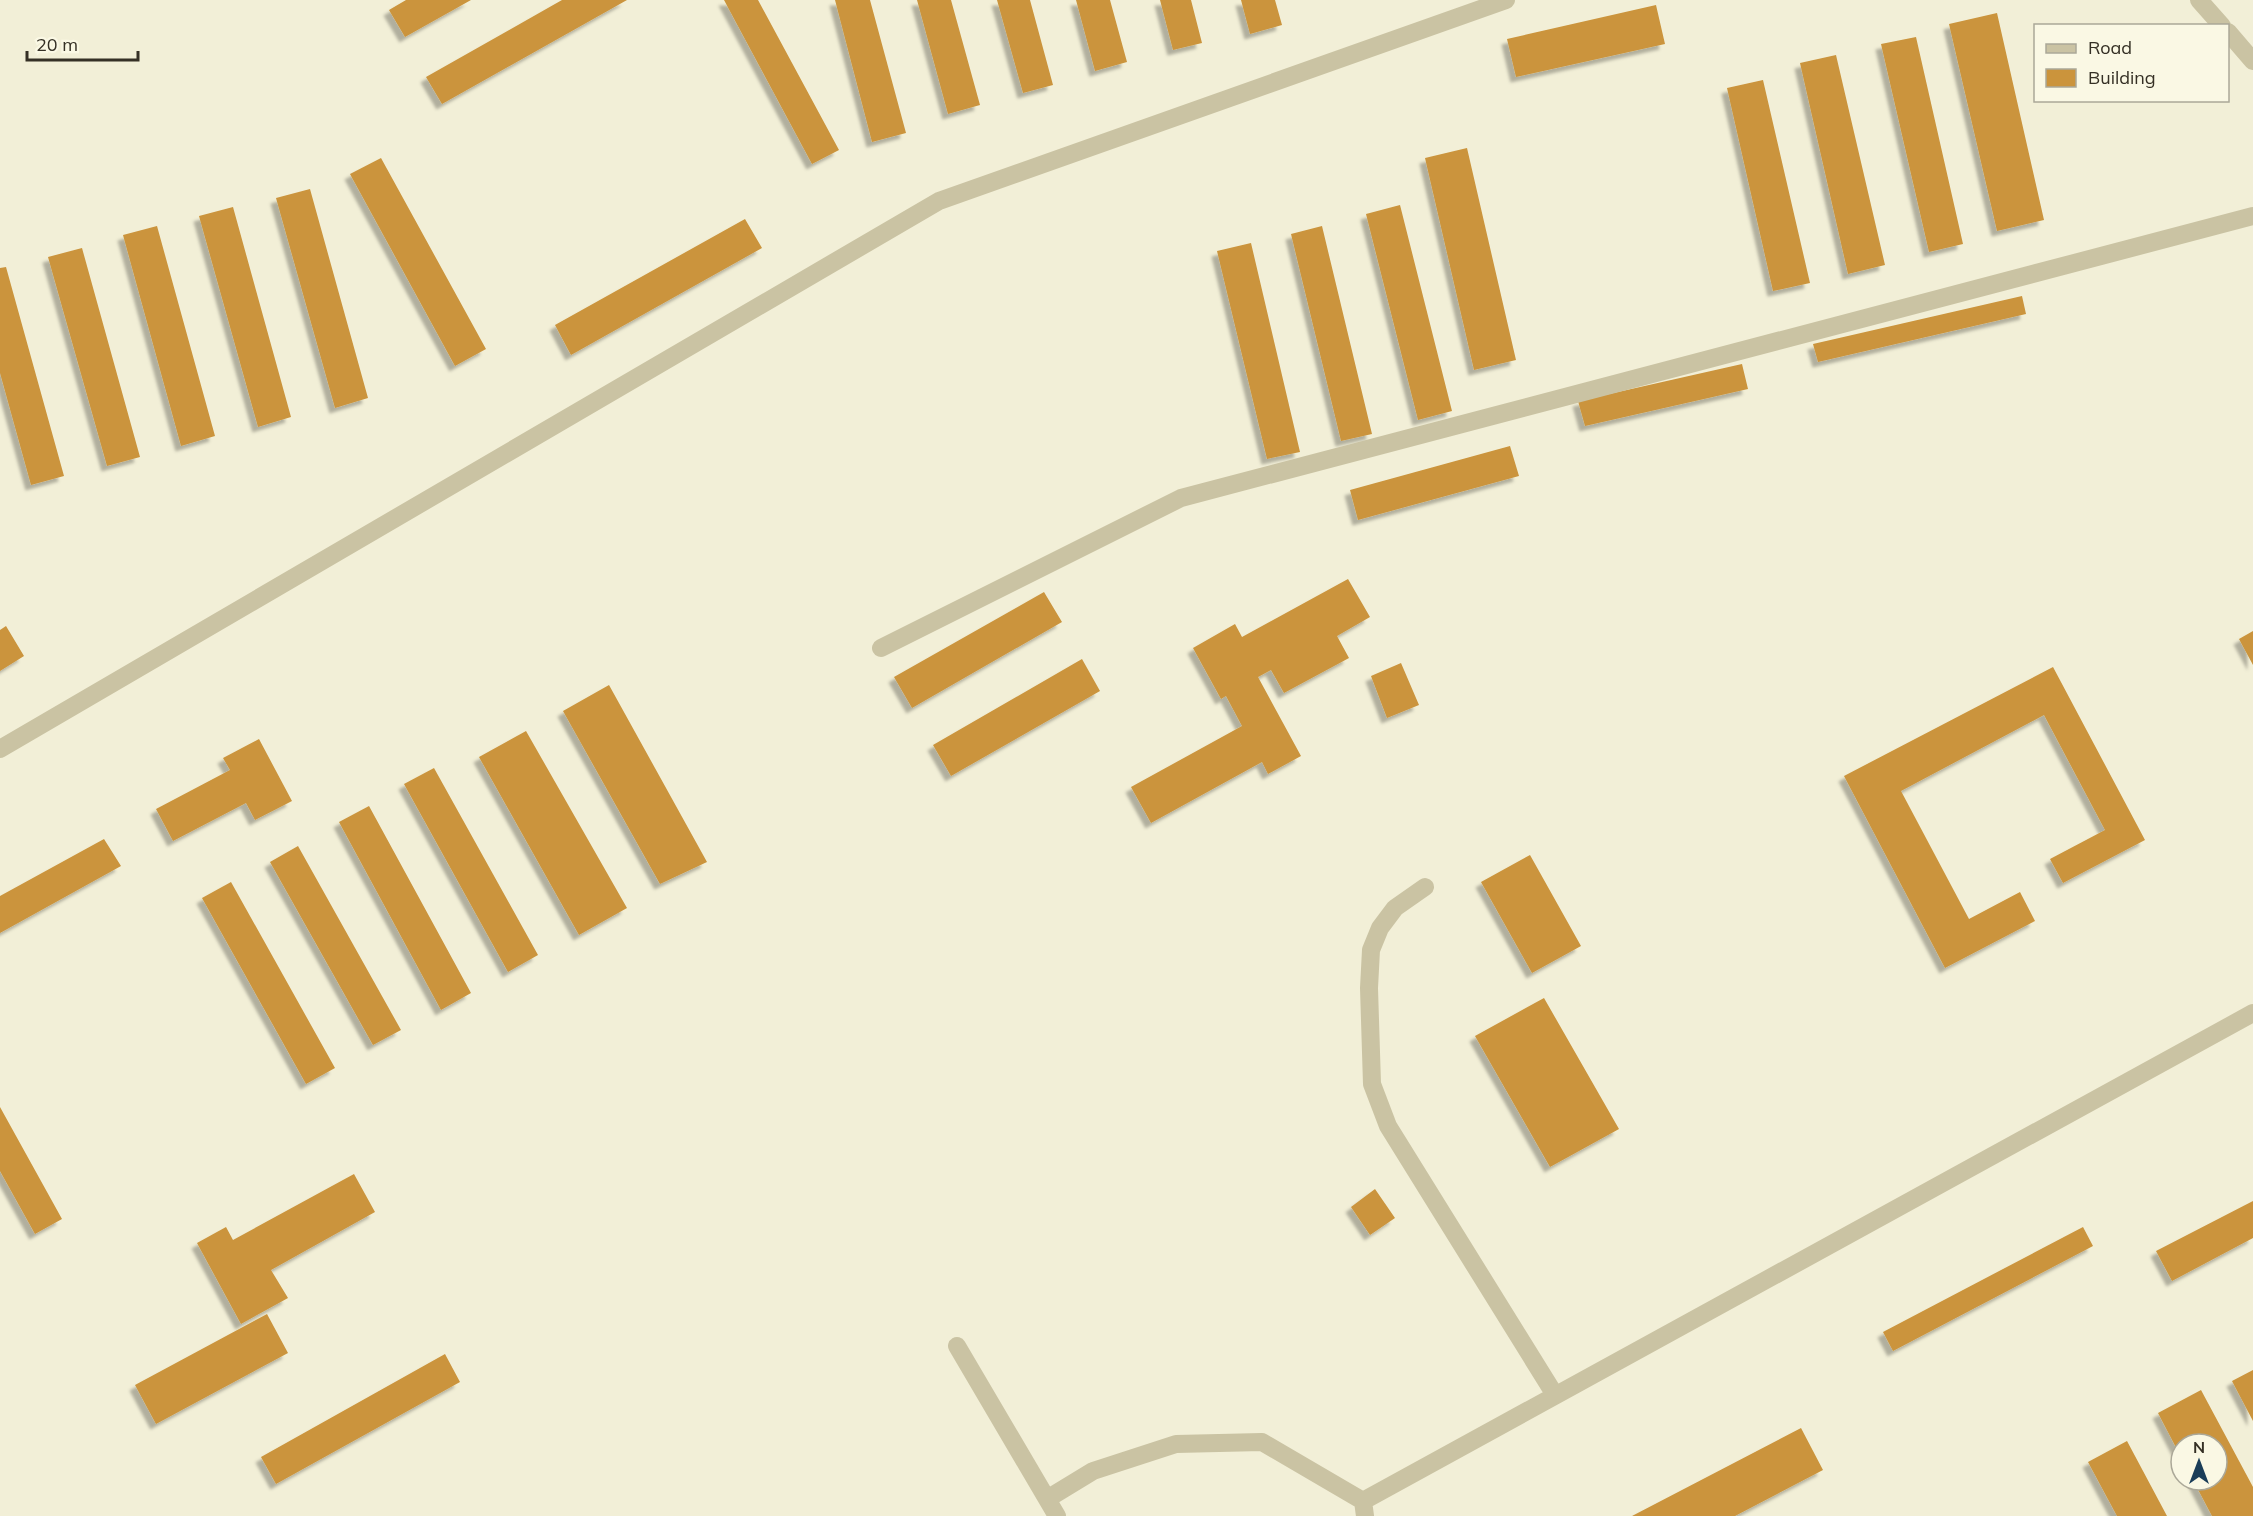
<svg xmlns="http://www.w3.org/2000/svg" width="2253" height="1516" font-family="Mulish,sans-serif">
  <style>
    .building { fill: #cb943c; filter: url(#shadow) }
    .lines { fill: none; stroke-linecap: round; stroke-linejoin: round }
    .minor { stroke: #cac3a3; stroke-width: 18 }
  </style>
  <defs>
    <filter id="shadow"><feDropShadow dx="-5.5" dy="5.5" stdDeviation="1.5" flood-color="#0004"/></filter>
  </defs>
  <rect width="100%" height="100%" fill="#f2efd7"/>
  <path class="building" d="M 406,0 L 471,0 L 405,37 L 389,10 Z
    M 562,0 L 627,0 L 442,104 L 426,77 Z
    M 724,0 L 758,0 L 839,150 L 812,164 Z
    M 835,0 L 870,0 L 906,133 L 872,142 Z
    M 917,0 L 951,0 L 980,105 L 948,114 Z
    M 997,0 L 1030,0 L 1053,85 L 1023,93 Z
    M 1076,0 L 1110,0 L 1127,62 L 1095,71 Z
    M 1160,0 L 1191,0 L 1202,43 L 1173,50 Z
    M 1241,0 L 1275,0 L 1282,25 L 1250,34 Z
    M 1656,5 L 1665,44 L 1516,77 L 1507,39 Z
    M 1997,13 L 2044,220 L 1997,231 L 1949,24 Z
    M 1916,37 L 1963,244 L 1929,252 L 1881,44 Z
    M 1836,55 L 1885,265 L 1848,274 L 1800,63 Z
    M 1763,80 L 1810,283 L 1773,291 L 1727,88 Z
    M 1467,148 L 1516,360 L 1474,370 L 1425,158 Z
    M 381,158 L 486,349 L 455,366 L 350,174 Z
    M 310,189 L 368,398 L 335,408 L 276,198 Z
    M 1400,205 L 1452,411 L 1418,420 L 1366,214 Z
    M 233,207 L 291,417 L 258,427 L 199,216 Z
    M 745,219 L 762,248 L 571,355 L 555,325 Z
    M 157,226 L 215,436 L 181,446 L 123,235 Z
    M 1322,226 L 1372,434 L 1341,441 L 1291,234 Z
    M 1251,243 L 1300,452 L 1267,459 L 1217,251 Z
    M 82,248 L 140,457 L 107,466 L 48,257 Z
    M 6,267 L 64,476 L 31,485 L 0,373 L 0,268 Z
    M 2022,296 L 2026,314 L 1818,362 L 1813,344 Z
    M 1742,364 L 1748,389 L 1585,426 L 1578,401 Z
    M 1510,446 L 1519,476 L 1358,520 L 1350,490 Z
    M 1348,579 L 1370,617 L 1337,636 L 1349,658 L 1284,693 L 1271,670 L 1258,677 L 1301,756 L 1268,774 L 1262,762 L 1151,823 L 1131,787 L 1242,726 L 1226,696 L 1221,699 L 1193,648 L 1235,624 L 1242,637 Z
    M 1044,592 L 1062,622 L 912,708 L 894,677 Z
    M 6,626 L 24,656 L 0,671 L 0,630 Z
    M 2253,631 L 2253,665 L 2239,639 Z
    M 1082,659 L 1100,691 L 951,776 L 933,745 Z
    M 1401,663 L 1419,705 L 1387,718 L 1371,676 Z
    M 2053,667 L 2145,840 L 2063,883 L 2050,859 L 2105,830 L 2044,715 L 1901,791 L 1969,919 L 2020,892 L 2035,921 L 1945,968 L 1844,776 Z
    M 609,685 L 707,862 L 660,884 L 563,711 Z
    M 526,731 L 627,908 L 579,935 L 479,757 Z
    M 259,739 L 292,801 L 255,820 L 246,803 L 173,841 L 156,809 L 230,770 L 223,758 Z
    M 434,768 L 538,955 L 508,972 L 404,784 Z
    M 369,806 L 471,993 L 441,1010 L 339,822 Z
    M 104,839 L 121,866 L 0,933 L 0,896 Z
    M 298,846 L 401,1030 L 373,1045 L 270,862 Z
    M 1530,855 L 1581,946 L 1532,973 L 1481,882 Z
    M 231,882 L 335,1068 L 306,1084 L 202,898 Z
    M 1544,998 L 1619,1129 L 1550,1167 L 1475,1036 Z
    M 0,1107 L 62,1219 L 35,1234 L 0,1171 Z
    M 354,1174 L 375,1212 L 271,1270 L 288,1298 L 241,1324 L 197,1243 L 226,1227 L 233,1240 Z
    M 1375,1189 L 1395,1218 L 1370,1235 L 1351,1207 Z
    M 2253,1201 L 2253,1238 L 2172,1281 L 2156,1251 Z
    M 2083,1227 L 2093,1246 L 1893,1351 L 1883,1332 Z
    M 267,1314 L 288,1353 L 156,1424 L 135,1385 Z
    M 445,1354 L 460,1382 L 276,1484 L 261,1457 Z
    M 2253,1370 L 2253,1421 L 2232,1381 Z
    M 2201,1390 L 2253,1487 L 2253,1516 L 2212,1516 L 2193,1480 L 2217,1480 L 2217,1444 L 2181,1444 L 2181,1457 L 2158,1413 Z
    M 1801,1428 L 1823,1470 L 1735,1516 L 1632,1516 Z
    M 2127,1441 L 2167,1516 L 2117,1516 L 2088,1462 Z"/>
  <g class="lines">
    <path class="minor" d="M 2199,0 L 2222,26
      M 2228,32 L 2253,61
      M 881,648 L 1181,498 L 2253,216
      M 0,749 L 939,201 L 1506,0
      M 1425,887 L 1395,908 L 1380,928 L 1371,950 L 1369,988 L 1372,1084 L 1388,1126 L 1555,1395
      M 957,1346 L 1057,1516
      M 1047,1499 L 1093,1471 L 1176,1444 L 1262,1442 L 1363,1501 L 1365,1516
      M 1363,1501 L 2253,1013"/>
  </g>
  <rect x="2034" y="24" width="195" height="78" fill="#faf8e4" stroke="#aba898" stroke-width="1.5"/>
  <rect x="2046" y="44" width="30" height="9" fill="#cac3a3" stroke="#aba898" stroke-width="1.5"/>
  <text x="2088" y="54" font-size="18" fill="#353025">Road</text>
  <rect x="2046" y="69" width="30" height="18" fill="#cb943c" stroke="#aba898" stroke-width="1.5"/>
  <text x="2088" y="84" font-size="18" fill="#353025">Building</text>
  <g transform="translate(2199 1462)"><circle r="28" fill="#faf8e4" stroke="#aba898" stroke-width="1.5"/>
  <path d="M0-4.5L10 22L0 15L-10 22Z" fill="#1a3d58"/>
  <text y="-9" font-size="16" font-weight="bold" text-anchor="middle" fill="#353025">N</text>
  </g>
  <path d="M27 51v9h111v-9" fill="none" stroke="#353025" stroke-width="3"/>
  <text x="36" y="51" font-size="18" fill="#353025" stroke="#faf8e4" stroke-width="4.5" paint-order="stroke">20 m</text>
</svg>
